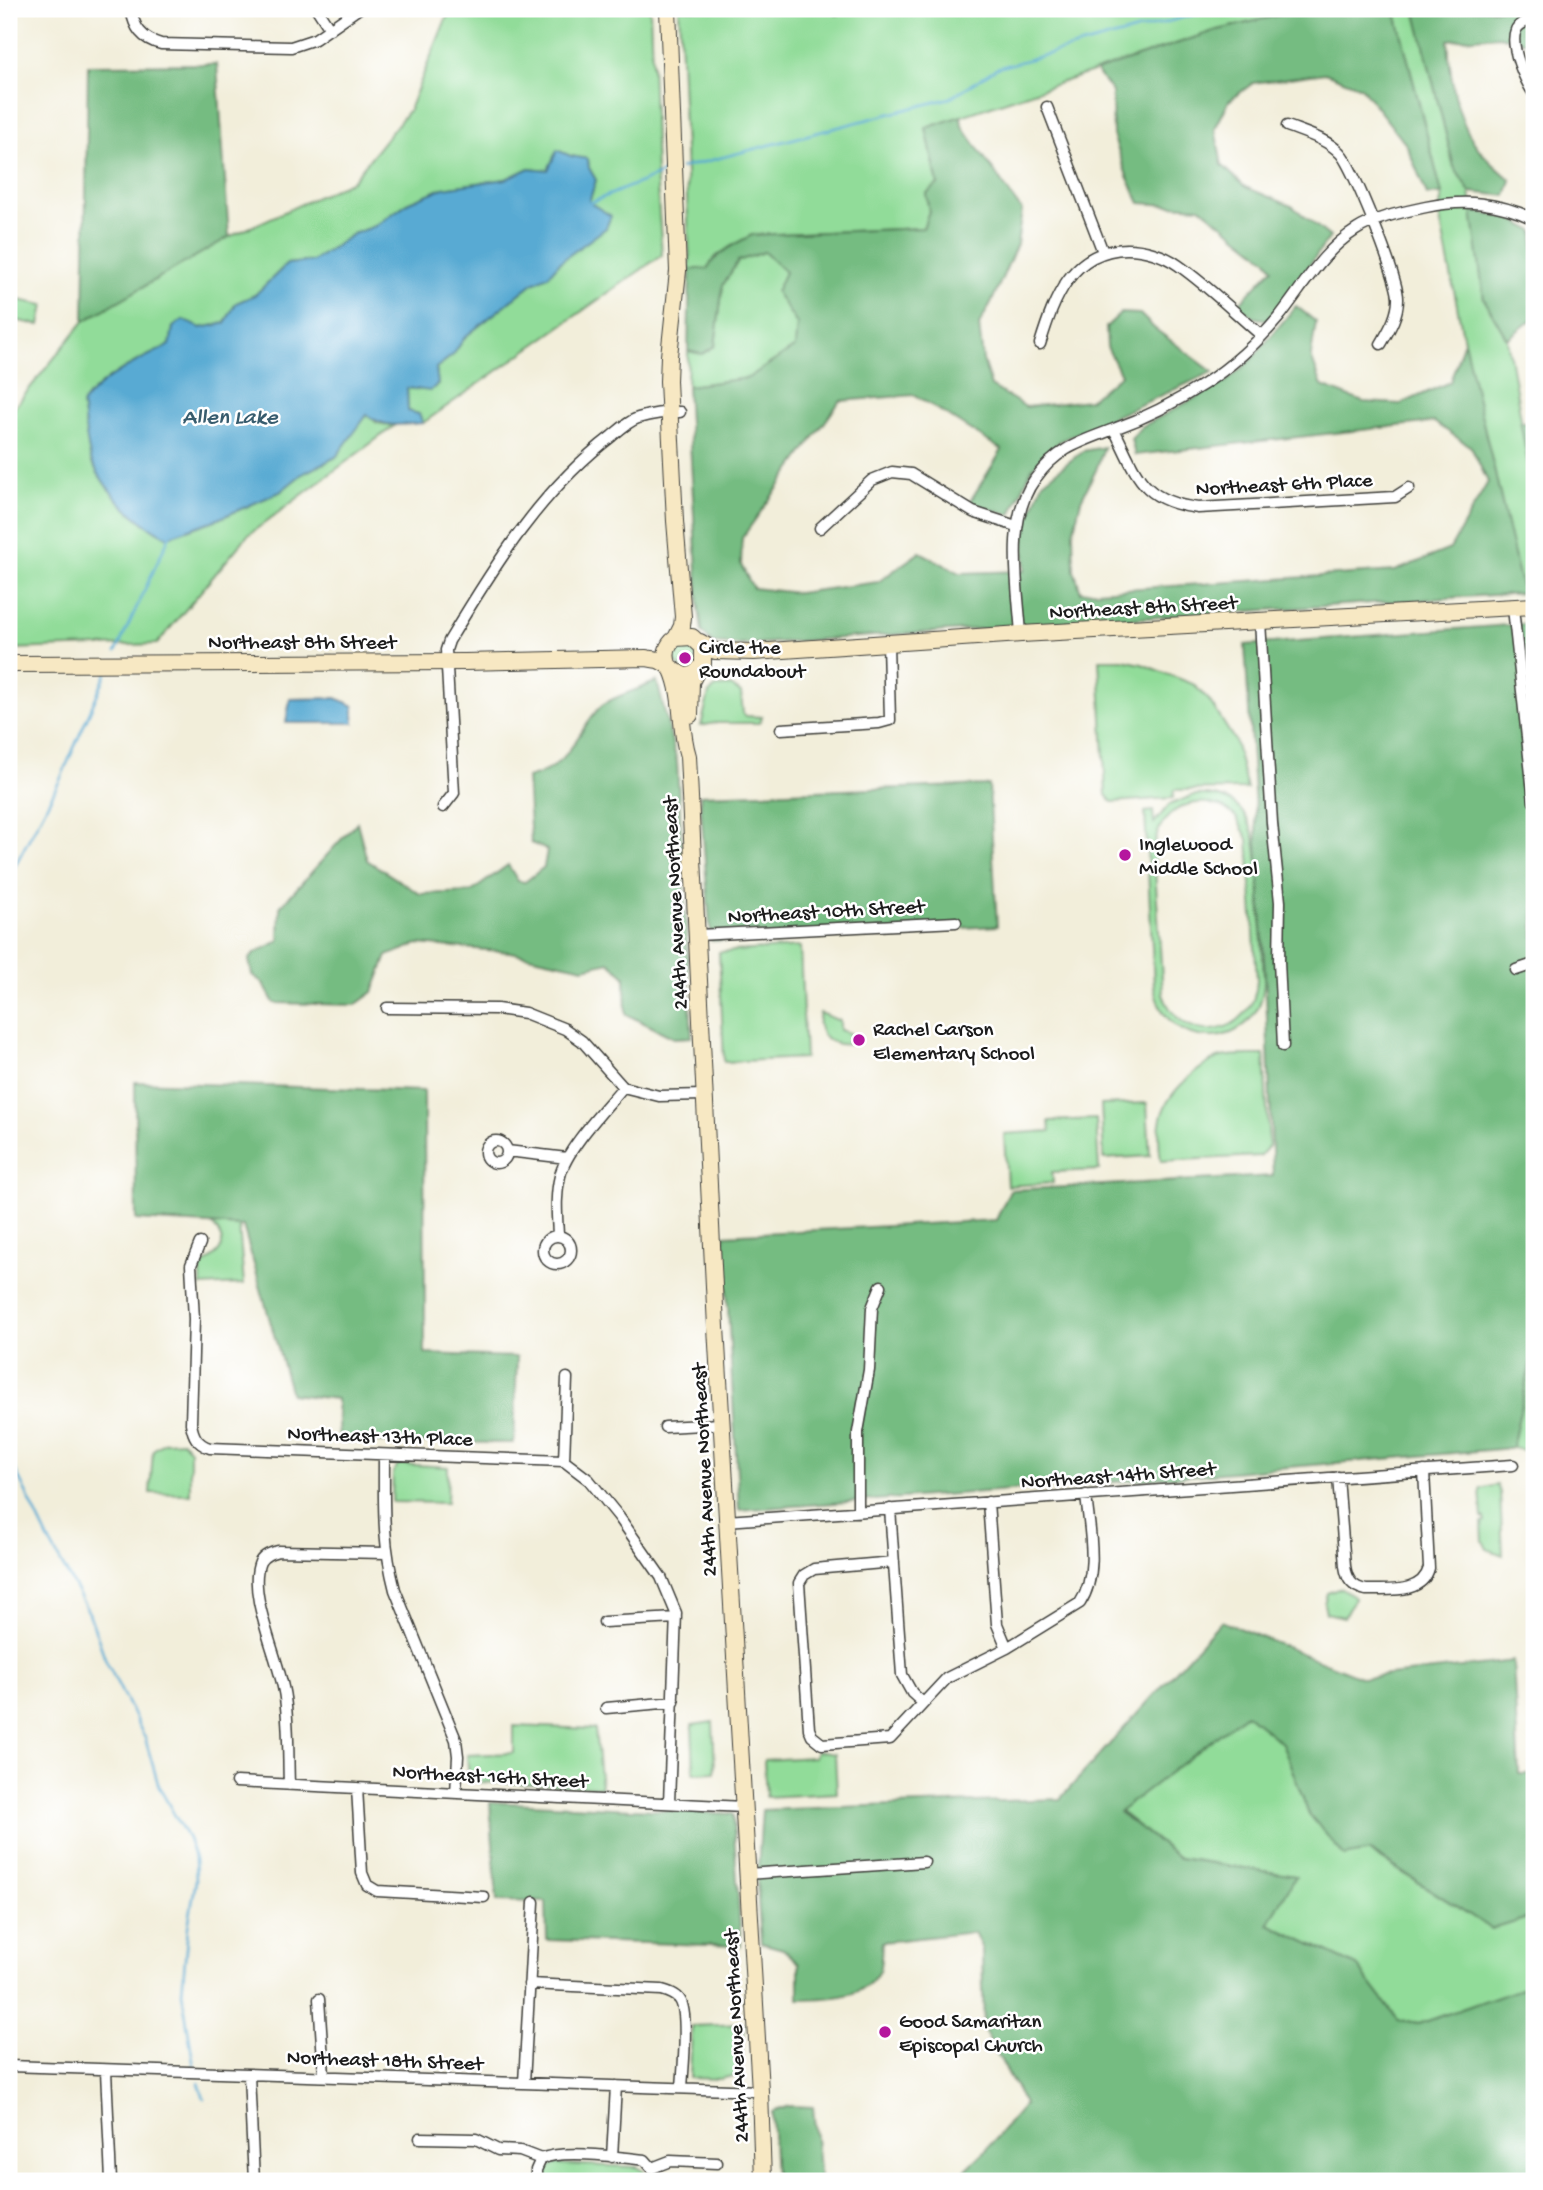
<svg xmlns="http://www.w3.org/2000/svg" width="1543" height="2190" font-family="'Gochi Hand',sans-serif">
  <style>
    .green { fill: #91dc99; stroke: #567c5a; stroke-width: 2; fill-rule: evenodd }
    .forest { fill: #74bc81; stroke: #486c4e; stroke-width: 2 }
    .water { fill: #58aad3; stroke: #3a6378; stroke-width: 2 }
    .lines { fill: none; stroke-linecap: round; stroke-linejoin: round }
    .stream { stroke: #58aad3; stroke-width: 2.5 }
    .street-casing { stroke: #3c3c38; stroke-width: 13 }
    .secondary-casing { stroke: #3c3c38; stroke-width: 18 }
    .street { stroke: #fff; stroke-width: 10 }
    .secondary { stroke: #f7e8c3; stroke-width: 16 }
    .poi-dot { fill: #b5179e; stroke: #fff; stroke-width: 2.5 }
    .labels { text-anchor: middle; stroke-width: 5; stroke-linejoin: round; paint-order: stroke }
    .street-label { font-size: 21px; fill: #1c1c1c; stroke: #fff }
    .poi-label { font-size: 21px; fill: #1c1c1c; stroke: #fff; text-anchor: start }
    .water-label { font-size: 23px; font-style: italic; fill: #375c6e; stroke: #fff }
  </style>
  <rect width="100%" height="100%" fill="#fff"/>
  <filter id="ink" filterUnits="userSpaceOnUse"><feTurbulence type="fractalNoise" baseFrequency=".0143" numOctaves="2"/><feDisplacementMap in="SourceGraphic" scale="14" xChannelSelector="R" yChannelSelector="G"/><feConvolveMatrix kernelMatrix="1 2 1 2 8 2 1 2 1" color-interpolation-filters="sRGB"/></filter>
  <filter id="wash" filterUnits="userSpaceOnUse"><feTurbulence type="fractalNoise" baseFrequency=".00686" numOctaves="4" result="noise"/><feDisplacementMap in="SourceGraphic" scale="28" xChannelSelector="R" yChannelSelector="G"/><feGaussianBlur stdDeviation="1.57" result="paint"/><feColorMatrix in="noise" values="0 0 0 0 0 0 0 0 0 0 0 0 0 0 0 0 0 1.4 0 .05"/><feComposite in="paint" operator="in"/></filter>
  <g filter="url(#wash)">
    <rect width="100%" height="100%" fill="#f2eeda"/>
    <path class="green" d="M 453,9 L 650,9 L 656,172 L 662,255 L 423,423 L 419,414 L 408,411 L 407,388 L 430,390 L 438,385 L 436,368 L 453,355 L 465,337 L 533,283 L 548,275 L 560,262 L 589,239 L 589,202 L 596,180 L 589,168 L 588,159 L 571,156 L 548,170 L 529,168 L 506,179 L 443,188 L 409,202 L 375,226 L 353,234 L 313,261 L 287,264 L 255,295 L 236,303 L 225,323 L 201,328 L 173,327 L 171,345 C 138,360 104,375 82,404 L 92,463 L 129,510 L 167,537 L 218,519 L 280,492 L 302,474 L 336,457 L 367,414 L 377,423 L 394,426 L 247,536 L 157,644 L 11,649 L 9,639 L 9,420 L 13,409 L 84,321 L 229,237 L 352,181 L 409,110 L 446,19 Z
      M 679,9 L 830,9 L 837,15 L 848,9 L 1304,9 L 1214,31 L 926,128 L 938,185 L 926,194 L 929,211 L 923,228 L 752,235 L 715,257 L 707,269 L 690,269 Z
      M 1395,9 L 1415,9 L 1454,167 L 1470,192 L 1484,299 L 1507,339 L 1534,493 L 1534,593 L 1523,593 L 1464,341 L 1439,214 L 1442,194 Z
      M 764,251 L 786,272 L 776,292 L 797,324 L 796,347 L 748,378 L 687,386 L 688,351 L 702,354 L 715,346 L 723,285 L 738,261 Z
      M 13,299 L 44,305 L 40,325 L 9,319 Z
      M674 657a11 11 0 1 1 22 0a11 11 0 1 1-22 0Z
      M 1099,660 L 1123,660 L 1142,664 L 1193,684 L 1209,700 L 1235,741 L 1247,789 L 1174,790 L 1173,798 L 1112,802 L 1106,795 Z
      M 731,686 L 741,693 L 743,713 L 746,716 L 762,717 L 759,723 L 715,723 L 701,726 L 709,693 L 717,687 Z
      M 1194,795 C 1260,790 1257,850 1260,897 C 1261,925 1262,952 1264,980 C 1263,1052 1165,1058 1154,986 L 1145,812 L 1153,811 L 1154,823 L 1169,805 ZM 1207,803 L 1223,807 L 1236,817 L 1248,839 L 1257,980 C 1255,1038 1181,1049 1163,994 L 1154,853 C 1155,822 1176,801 1207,803 Z
      M 800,947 L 805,1058 L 724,1062 L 719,952 Z
      M 820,1013 L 840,1021 L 840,1030 L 850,1033 L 853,1043 C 834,1049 813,1035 820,1013 Z
      M 1264,1055 L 1269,1146 L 1260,1156 L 1161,1161 C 1155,1121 1161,1100 1193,1074 C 1201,1068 1210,1060 1221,1057 C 1234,1054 1251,1055 1264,1055 Z
      M 1147,1103 L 1150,1156 L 1104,1159 L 1101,1105 Z
      M 1096,1119 L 1099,1170 L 1052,1172 L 1053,1183 L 1007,1186 L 1004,1134 L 1050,1131 L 1049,1121 Z
      M 212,1224 L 239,1226 L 244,1284 L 201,1286 L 201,1267 C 219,1252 232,1247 212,1224 Z
      M 1534,1347 L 1534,1452 L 1512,1448 Z
      M 182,1441 L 190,1450 L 190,1494 L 150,1493 L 153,1450 L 165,1442 Z
      M 399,1464 L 448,1467 L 447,1503 L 392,1502 L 393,1472 Z
      M 1497,1485 L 1500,1492 L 1503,1555 L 1487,1549 L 1483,1541 L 1482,1523 L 1485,1522 L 1484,1518 L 1482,1518 L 1480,1489 Z
      M 1341,1588 L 1355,1597 L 1344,1617 L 1326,1613 L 1324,1604 L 1327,1593 Z
      M 1246,1714 L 1282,1743 L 1309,1814 L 1492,1929 L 1534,1916 L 1534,1967 L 1525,1987 L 1419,2024 L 1399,2021 L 1357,1966 L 1268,1924 L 1295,1876 L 1179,1858 L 1119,1811 Z
      M 713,1722 L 715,1772 L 694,1773 L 692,1725 Z
      M 514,1726 L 595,1729 L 601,1787 L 477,1782 L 469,1778 L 467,1755 L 514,1753 Z
      M 816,1751 L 835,1754 L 837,1793 L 766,1797 L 764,1760 L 814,1757 Z
      M 745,2024 L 741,2069 L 737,2075 L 720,2079 L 690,2078 L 692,2026 Z
      M 557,2164 L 637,2167 L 644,2171 L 647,2181 L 546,2181 L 548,2169 Z"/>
    <path class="forest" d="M 1304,9 L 1395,9 L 1442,194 L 1427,195 L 1407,146 L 1361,87 L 1325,73 L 1253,83 L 1229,101 L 1215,129 L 1222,165 L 1245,187 L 1292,206 L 1330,237 L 1269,320 L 1256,318 L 1237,306 L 1273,268 L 1265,258 L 1200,207 L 1140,203 L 1127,176 L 1113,135 L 1112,92 L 1096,71 L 1214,31 Z
      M 1415,9 L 1534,9 L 1534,44 L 1499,36 L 1448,40 C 1450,78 1456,124 1483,154 C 1491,163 1501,171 1511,180 L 1506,196 L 1470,192 L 1454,167 Z
      M 217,64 L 229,237 L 84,321 L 88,65 Z
      M 961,116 L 962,126 L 1022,211 L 1017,244 L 993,299 L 979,325 L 983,360 L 991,386 L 1026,407 L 1089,400 L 1121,375 L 1107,347 L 1106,327 L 1121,313 L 1140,314 L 1154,328 L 1213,372 L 1060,441 L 1032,468 L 1011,515 L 969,503 L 1002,450 L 915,395 L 840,401 L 742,538 L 741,565 L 753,588 L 798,593 L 878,582 L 920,552 L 960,573 L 1025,571 L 1024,532 L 1043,482 L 1083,451 L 1104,447 L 1096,470 L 1081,500 L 1073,533 L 1074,570 L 1081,592 L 1395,571 L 1450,549 L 1488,482 L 1471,447 L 1434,422 L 1135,455 L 1131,439 L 1141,427 L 1227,381 L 1251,360 L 1296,306 L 1316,322 L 1311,356 L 1322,386 L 1363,402 L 1401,404 L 1450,382 L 1464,341 L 1523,593 L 737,645 L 712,643 L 702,632 L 699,609 L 687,386 L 748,378 L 795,347 L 797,324 L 776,292 L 785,272 L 764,252 L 738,261 L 723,285 L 715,346 L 702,354 L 688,351 L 690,269 L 707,269 C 718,252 734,244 752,235 L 923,228 L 929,211 L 926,194 L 938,184 L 926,128 Z
      M 1472,211 L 1512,219 L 1534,231 L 1534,318 L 1507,339 L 1484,299 Z
      M 1520,422 L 1534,424 L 1534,493 Z
      M 1534,623 L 1534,1347 L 1512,1448 L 1103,1483 L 739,1510 L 724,1235 L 996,1220 L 1010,1190 L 1273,1176 L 1266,991 L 1245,645 Z
      M 657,681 L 677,762 L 692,1037 L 674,1038 L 626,1014 L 625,976 L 609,962 L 584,968 L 510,952 L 418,944 L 387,956 L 373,992 L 355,1005 L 274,1003 L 263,983 L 252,975 L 249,960 L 255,953 L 279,941 L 280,907 L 357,822 L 367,860 L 420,894 L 471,892 L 508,865 L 518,881 L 525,882 L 544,867 L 547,850 L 531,843 L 527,778 C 572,767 574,734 601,706 C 611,697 643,688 657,681 Z
      M 989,785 L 997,926 L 711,941 L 700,795 Z
      M 135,1082 L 424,1091 L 425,1354 L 517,1357 L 514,1443 L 339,1442 L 337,1399 L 291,1394 L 243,1226 L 136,1220 Z
      M 1221,1621 L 1363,1678 L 1513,1661 L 1519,1774 L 1534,1774 L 1534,1916 L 1492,1929 L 1370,1851 L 1344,1856 L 1309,1814 L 1282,1743 L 1246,1714 L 1119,1812 L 1179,1858 L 1296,1876 L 1268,1924 L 1357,1966 L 1399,2021 L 1419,2024 L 1524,1987 L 1534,1967 L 1534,2181 L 954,2181 L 986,2150 L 1025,2104 L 984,2030 L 982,1949 L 974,1932 L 882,1942 C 881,1950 882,1962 879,1970 C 866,2000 827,1998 799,1999 L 799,1963 L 783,1949 L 761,1943 L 757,1883 L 762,1810 L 1060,1799 Z
      M 490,1802 L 733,1814 L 741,1946 L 547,1940 L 546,1902 L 497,1901 Z
      M 790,2106 L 813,2107 L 820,2181 L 775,2181 L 772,2112 Z"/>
    <path class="water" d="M 557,150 L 571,156 L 588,159 L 589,168 L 596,180 L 589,202 L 611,216 L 606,228 L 560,262 L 548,276 L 533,283 L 465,337 L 453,355 L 436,368 L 438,384 L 430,391 L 407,388 L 408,411 L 419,414 L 423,423 C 401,425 385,428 367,415 L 336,457 L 302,474 L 280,492 L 218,519 L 167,537 C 137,522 108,495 93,464 C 86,450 85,421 82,404 C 104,375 138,361 170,345 L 173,327 L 183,320 L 201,328 L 225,323 L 236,303 L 255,295 L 287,264 L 313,261 L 353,234 L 375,226 L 409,202 L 443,188 L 506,179 L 529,168 L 548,170 Z
      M 336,698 L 354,706 L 354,723 L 286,723 L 290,699 Z"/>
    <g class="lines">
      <path class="stream" d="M 681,168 L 950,98 L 997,68 L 1215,9
        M 587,204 L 668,171
        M 116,652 L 170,535
        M 9,877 L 60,780 L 107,672
        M 9,1457 L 50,1543 L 89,1613 L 106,1661 L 145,1738 L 159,1787 L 188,1839 L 195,1859 L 196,1880 L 188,1927 L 182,1992 L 194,2067
        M 199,2083 L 204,2098"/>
    </g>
  </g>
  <g filter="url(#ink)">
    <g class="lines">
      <defs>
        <path id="street" d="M 131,9 C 134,28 142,39 161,44 L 291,47 L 315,39 L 358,9
          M 317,9 L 330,29
          M 1534,18 C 1528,21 1519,23 1516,30 C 1509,46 1525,80 1534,94
          M 1047,107 L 1103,252
          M 1287,126 C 1305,133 1327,139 1340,153 C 1353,166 1399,281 1398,299 C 1398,316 1389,330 1381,344
          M 1040,344 C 1054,299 1071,250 1127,249 C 1144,249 1164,255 1178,265 C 1208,286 1234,312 1261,335
          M 1114,429 C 1137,475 1141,501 1198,508 L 1395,497 L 1409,488
          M 820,528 L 872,480 L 892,472 L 911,474 L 973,512 L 1016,526
          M 1513,608 L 1534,802
          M 1260,621 L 1272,823 L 1280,902 L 1279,961 L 1283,1046
          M 1021,634 C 1018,587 1005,519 1035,479 C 1057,448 1080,442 1114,429 C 1145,418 1176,402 1204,384 C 1232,366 1258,342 1279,317 C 1303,287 1322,251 1356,230 C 1376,217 1403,212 1426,207 C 1465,199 1498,202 1534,219
          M 781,729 L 879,723 L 890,720 L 888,643
          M 443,807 L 454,793 L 446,650 L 449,641 C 494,566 541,490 612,436 C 619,430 629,421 638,418 C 651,414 667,412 680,412
          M 698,935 L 956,922
          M 1516,970 L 1534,964
          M 387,1008 L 497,1009 L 525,1013 L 565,1029 L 582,1041 L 623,1087 L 659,1096 L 704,1095
          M485 1152a11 11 0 1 1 22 0a11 11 0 1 1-22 0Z
          M 507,1151 L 567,1158
          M 558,1235 C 557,1215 555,1196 560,1176 C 566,1149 605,1109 623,1087
          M543 1250a14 14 0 1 1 28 0a14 14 0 1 1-28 0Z
          M 200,1243 L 191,1265 L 194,1319 L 191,1423 C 193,1436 197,1444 210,1448 L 564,1461 L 589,1480 L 619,1517 L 661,1577 L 676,1613 L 669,1803
          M 665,1427 L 721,1424
          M 384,1455 C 384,1505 382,1541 395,1590 L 456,1740 L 458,1756 L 456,1793
          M 564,1461 L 567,1378
          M 1338,1477 L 1345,1566 C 1347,1580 1352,1587 1366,1590 C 1388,1589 1422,1595 1429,1568 L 1424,1471
          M 988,1502 L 997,1624 L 1007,1648
          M 890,1509 L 902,1675 L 912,1693 L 923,1703
          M 858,1512 L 858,1432 L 869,1370 L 872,1308 L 881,1286
          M 726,1521 L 1513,1465
          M 894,1562 L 814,1569 L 804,1575 L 799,1583 L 809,1729 L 812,1736 L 822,1744 L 890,1739 L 947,1678 L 1007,1648 L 1080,1603 C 1100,1573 1089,1529 1086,1495
          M 604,1622 L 676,1618
          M 606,1708 L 674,1702
          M 236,1782 L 743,1807
          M 289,1785 C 288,1756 289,1727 285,1698 C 281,1662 246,1594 260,1562 C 264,1555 271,1553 278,1551 L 386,1553
          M 357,1788 L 362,1873 L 367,1885 L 377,1891 L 484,1897
          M 747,1874 L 924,1862
          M 529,1984 L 662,1990 C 669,1992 676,1994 680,2000 C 689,2013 683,2070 682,2088
          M 319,1999 L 324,2075
          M 9,2066 L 760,2091
          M 106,2071 L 111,2181
          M 249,2075 L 254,2181
          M 524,2083 L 534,1902
          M 420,2138 L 476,2139 L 498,2150 L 520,2151 L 541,2159 C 562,2149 619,2157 645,2160 L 652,2168 L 670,2161 L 717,2163
          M 612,2157 L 616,2086
          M 536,2181 L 536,2170 L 541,2159"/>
        <path id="secondary" d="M 668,9 L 678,271 L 669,356 L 668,381 L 675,521 L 683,617 L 682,626 L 676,638
          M 700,642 L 715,651 L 754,652 L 1021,634 L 1534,606
          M 9,664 L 465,662 L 646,658 C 650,659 654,659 658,660 C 675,666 686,690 703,664 L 703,647 L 692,637 L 676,638 C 666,645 664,655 669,667
          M 672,670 C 684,697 679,728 688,756 L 716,1327 L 760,2091 L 763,2181
          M 690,715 L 691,682 L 696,672"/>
      </defs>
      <use href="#street" class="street-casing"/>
      <use href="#secondary" class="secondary-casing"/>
      <use href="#street" class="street"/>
      <use href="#secondary" class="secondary"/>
    </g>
  </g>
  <g class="poi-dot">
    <circle cx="685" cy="658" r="7"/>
    <circle cx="1125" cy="855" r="7"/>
    <circle cx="859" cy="1040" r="7"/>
    <circle cx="885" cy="2032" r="7"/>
  </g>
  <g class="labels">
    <g class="street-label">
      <text transform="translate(1284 483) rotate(-3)" y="7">Northeast 6th Place</text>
      <text transform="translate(1143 606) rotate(-3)" y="7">Northeast 8th Street</text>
      <text x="302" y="648">Northeast 8th Street</text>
      <text transform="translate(674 903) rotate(-93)" y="7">244th Avenue Northeast</text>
      <text transform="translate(826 910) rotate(-3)" y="7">Northeast 10th Street</text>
      <text transform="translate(380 1435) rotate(2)" y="7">Northeast 13th Place</text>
      <text transform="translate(703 1470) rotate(-93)" y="7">244th Avenue Northeast</text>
      <text transform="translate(1118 1474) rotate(-4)" y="7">Northeast 14th Street</text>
      <text transform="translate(490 1775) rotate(3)" y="7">Northeast 16th Street</text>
      <text transform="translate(735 2036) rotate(-93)" y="7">244th Avenue Northeast</text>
      <text transform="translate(385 2059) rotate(2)" y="7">Northeast 18th Street</text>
    </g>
    <g class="poi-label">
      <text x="699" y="653">Circle the<tspan x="699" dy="24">Roundabout</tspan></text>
      <text x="1139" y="850">Inglewood<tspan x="1139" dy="24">Middle School</tspan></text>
      <text x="873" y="1035">Rachel Carson<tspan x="873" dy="24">Elementary School</tspan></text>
      <text x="899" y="2027">Good Samaritan<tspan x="899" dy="24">Episcopal Church</tspan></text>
    </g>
    <g class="water-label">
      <text x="230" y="423">Allen Lake</text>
    </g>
  </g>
  <rect width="1543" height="2190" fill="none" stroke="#fff" stroke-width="35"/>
</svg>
